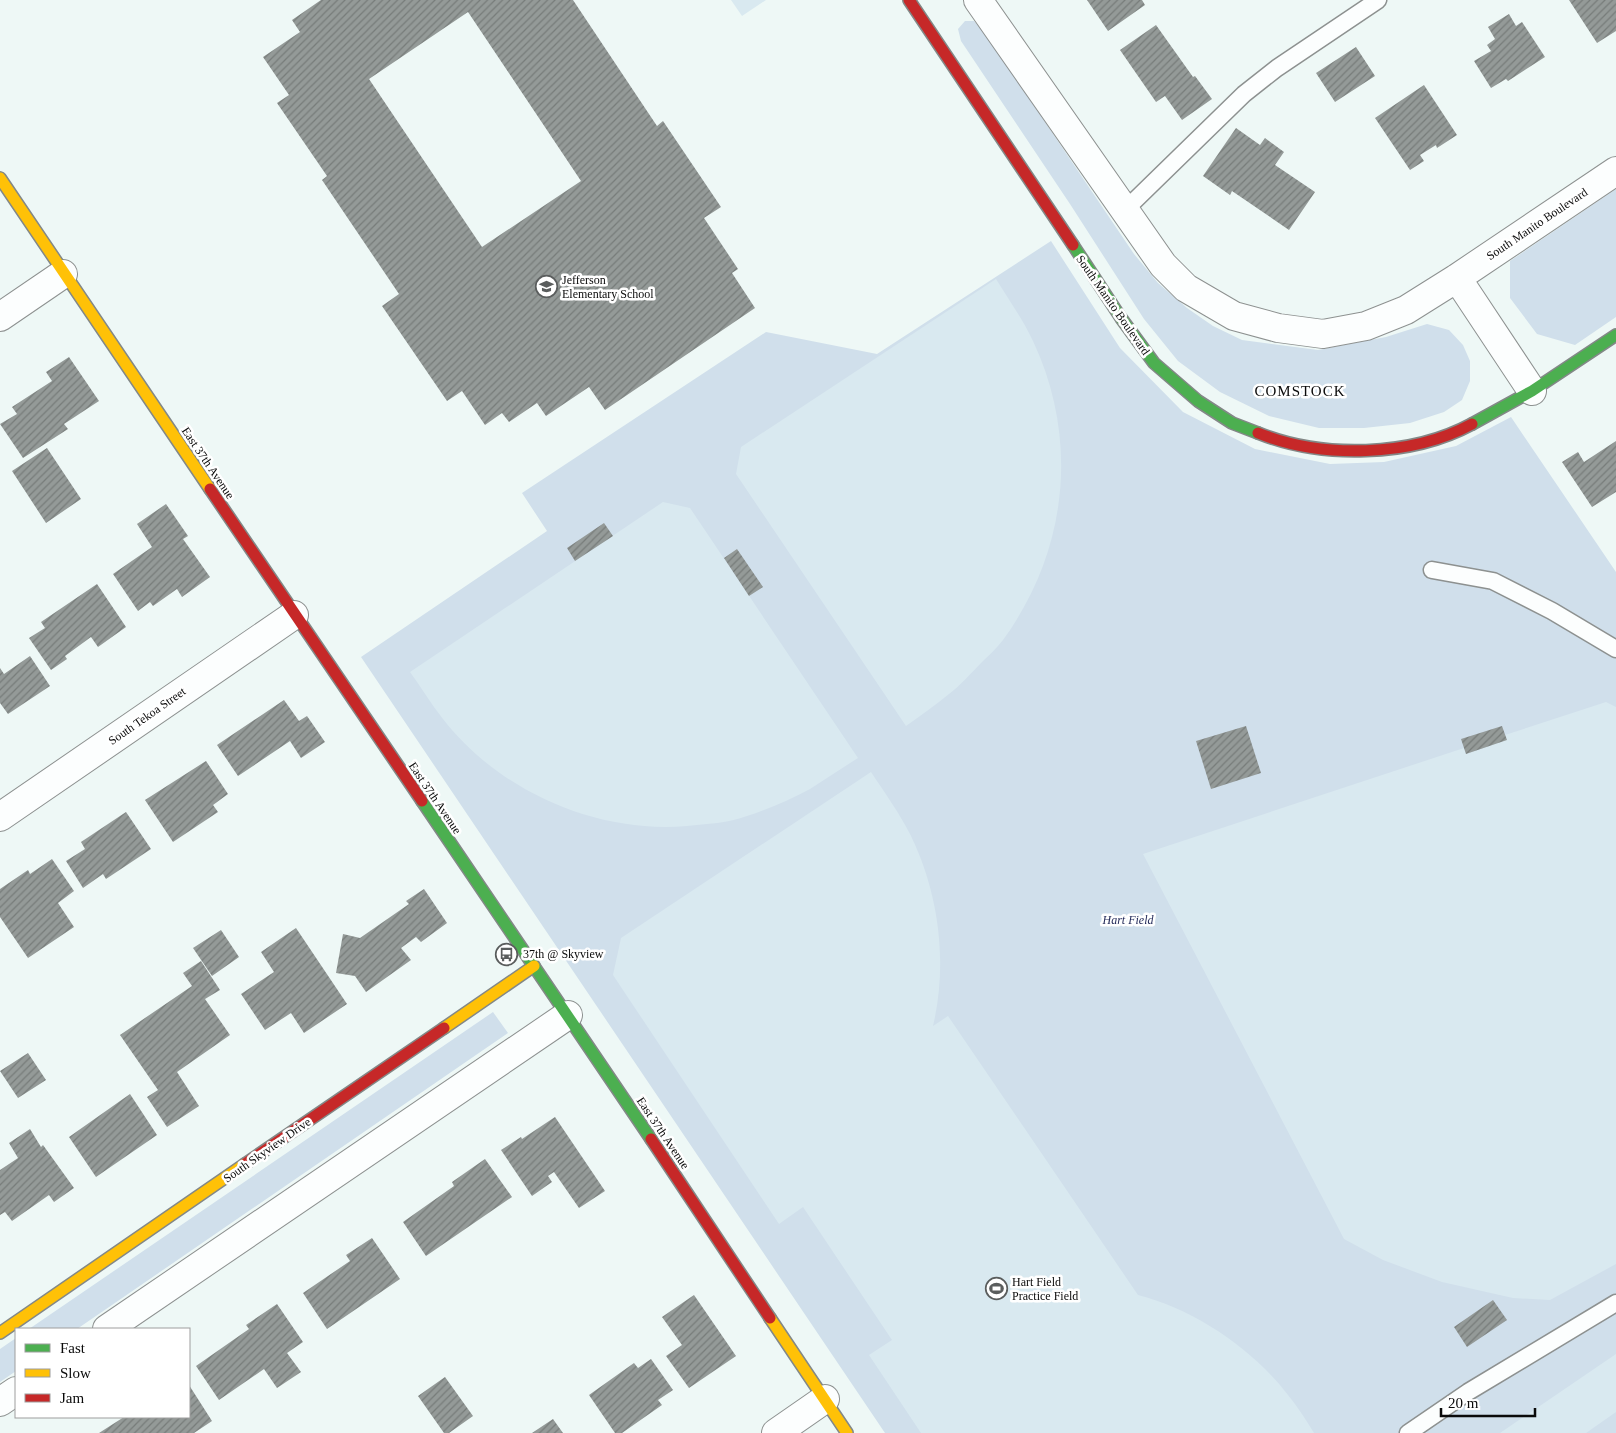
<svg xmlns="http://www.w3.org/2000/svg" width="1616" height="1433" font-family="'Times New Roman',serif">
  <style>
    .park { fill: #d0dfeb }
    .pitch { fill: #d9e9f0 }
    .building { fill: url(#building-hatch); fill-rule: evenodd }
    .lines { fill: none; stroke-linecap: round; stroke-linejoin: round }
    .lane-casing { stroke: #8d9190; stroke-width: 19 }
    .street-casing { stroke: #8d9190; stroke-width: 30 }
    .fast-casing { stroke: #838887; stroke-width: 14 }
    .slow-casing { stroke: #838887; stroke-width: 14 }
    .jam-casing { stroke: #838887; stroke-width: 14 }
    .lane { stroke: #fcfefe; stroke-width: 16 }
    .street { stroke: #fcfefe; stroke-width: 28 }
    .fast { stroke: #4caf50; stroke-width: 11 }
    .slow { stroke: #ffc107; stroke-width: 11 }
    .jam { stroke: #c62828; stroke-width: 11 }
    .labels { text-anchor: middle; stroke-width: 5; stroke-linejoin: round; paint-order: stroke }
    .street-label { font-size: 12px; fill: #0a0a0a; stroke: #fff }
    .poi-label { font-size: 12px; fill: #0a0a0a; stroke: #fff; text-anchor: start }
    .park-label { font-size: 12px; font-style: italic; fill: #232a59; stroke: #fff }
    .quarter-label { font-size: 15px; letter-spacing: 1px; fill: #0a0a0a; stroke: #fff }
  </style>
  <defs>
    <pattern id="building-hatch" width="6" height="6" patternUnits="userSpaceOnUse" patternTransform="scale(1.25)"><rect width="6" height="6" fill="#949a98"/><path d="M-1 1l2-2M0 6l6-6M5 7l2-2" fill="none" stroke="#777c7a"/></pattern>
  </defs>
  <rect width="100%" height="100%" fill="#eef8f6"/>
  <path class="park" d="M 965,21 L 974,21 L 985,33 L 1134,254 L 1158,283 L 1187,308 L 1213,326 L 1242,340 L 1318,350 L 1386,337 L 1427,324 L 1449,330 L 1463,345 L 1470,361 L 1470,381 L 1462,400 L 1444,412 L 1410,423 L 1364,428 L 1319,428 L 1269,416 L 1220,392 L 1178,361 L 1144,319 L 1070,204 L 961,41 L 958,29 Z
    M 1616,189 L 1616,317 L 1575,345 L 1537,334 L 1510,298 L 1510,261 Z
    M 1051,241 L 1120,348 L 1183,412 L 1255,449 L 1330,464 L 1384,462 L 1456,446 L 1511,417 L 1616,572 L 1616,1433 L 885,1433 L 361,657 L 547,531 L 522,493 L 766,332 L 877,354 Z
    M 493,1012 L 508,1033 L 77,1329 L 29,1329 Z
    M 16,1338 L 16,1371 L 0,1382 L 0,1349 Z"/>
  <path class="pitch" d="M 731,0 L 766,0 L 742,16 Z
    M 996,279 C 1009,300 1023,320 1033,341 C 1080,441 1067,552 1003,640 C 997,648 989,655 982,662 C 971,673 961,685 949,694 C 936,705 921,715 906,726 L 736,474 L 741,447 Z
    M 663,502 L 690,508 L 858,758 C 842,768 826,779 810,789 C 790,800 768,809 747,816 C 729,823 706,824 687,826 C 596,834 499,791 443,719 C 431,704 421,687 410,672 Z
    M 1606,702 L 1616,707 L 1616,1264 L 1550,1300 L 1513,1298 L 1442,1282 L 1383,1260 L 1344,1239 L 1143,854 L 1464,748 L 1466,754 L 1506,740 L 1505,735 Z
    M 871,772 C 885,793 900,814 911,836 C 939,894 948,963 933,1026 L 948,1016 L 1138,1295 C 1194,1309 1253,1349 1288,1395 C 1298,1407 1306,1420 1314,1433 L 921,1433 L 869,1355 L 892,1340 L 803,1207 L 779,1224 L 613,975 L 621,938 Z
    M 1616,1354 L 1616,1412 L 1586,1433 L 1500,1433 Z"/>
  <path class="building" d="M 321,0 L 573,0 L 657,126 L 663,121 L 721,207 L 704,218 L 738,269 L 732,273 L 755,308 L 605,410 L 589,387 L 546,416 L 537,403 L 509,422 L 502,413 L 485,425 L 462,391 L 447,401 L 382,306 L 399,294 L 322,180 L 327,176 L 277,103 L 289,95 L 263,57 L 300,32 L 292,20 ZM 468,12 L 581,181 L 482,247 L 369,79 Z
    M 1087,0 L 1142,0 L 1145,5 L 1108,31 Z
    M 1569,0 L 1616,0 L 1616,31 L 1597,43 Z
    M 1509,14 L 1516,26 L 1522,22 L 1545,57 L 1508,81 L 1506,79 L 1491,88 L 1474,61 L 1491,51 L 1487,45 L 1495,39 L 1488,27 Z
    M 1156,25 L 1193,77 L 1195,76 L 1212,99 L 1182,120 L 1165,96 L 1156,102 L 1120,50 Z
    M 1356,47 L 1375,76 L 1335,102 L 1316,73 Z
    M 1424,85 L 1457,135 L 1437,148 L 1436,145 L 1420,155 L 1424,161 L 1410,170 L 1375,118 Z
    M 1236,128 L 1260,145 L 1265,138 L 1284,152 L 1275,165 L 1315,192 L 1289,230 L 1232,191 L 1230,195 L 1203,176 Z
    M 69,357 L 99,401 L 64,424 L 68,429 L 23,458 L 0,424 L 17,414 L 12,407 L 52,381 L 46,372 Z
    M 1616,441 L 1616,492 L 1592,507 L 1562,462 L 1578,452 L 1584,462 Z
    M 47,448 L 81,499 L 46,523 L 12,471 Z
    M 166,504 L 188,536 L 183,539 L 210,577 L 182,597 L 177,589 L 153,606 L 150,602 L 138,611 L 113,574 L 152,547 L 137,524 Z
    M 604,523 L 613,536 L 575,561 L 567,548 Z
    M 737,549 L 763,587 L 749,596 L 724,558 Z
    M 97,584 L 126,627 L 98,647 L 91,637 L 65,656 L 67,659 L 51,670 L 29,638 L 45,628 L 41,622 Z
    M 30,656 L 50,686 L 8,714 L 0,703 L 0,668 L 4,674 Z
    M 284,700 L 299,721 L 307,716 L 325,742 L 301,758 L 290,741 L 238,776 L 217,745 Z
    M 1246,726 L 1261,773 L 1211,789 L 1196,741 Z
    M 1502,726 L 1507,740 L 1466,754 L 1461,739 Z
    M 206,761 L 228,794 L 213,805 L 218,812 L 173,842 L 145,800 Z
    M 126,812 L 151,849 L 106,879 L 103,874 L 83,888 L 66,861 L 85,849 L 81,842 Z
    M 52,859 L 74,891 L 58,903 L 74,927 L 28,958 L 0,917 L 0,889 L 28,870 L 30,874 Z
    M 424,889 L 447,923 L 421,942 L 416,937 L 401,948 L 411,960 L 366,992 L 355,976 L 336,973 L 343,934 L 360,938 L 409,904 L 406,901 Z
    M 296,928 L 347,1004 L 304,1033 L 291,1013 L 265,1030 L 241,994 L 274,972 L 261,952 Z
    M 221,930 L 239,957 L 212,976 L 193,948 Z
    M 201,961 L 220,990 L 205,999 L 230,1035 L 177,1072 L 199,1106 L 167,1127 L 147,1097 L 158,1090 L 120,1035 L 192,986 L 183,973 Z
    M 28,1053 L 46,1080 L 18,1098 L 0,1071 Z
    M 130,1094 L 157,1135 L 96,1177 L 69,1137 Z
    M 555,1117 L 605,1191 L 579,1208 L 554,1172 L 548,1176 L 552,1182 L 532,1196 L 501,1150 L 521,1137 L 522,1139 Z
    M 30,1129 L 41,1147 L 43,1145 L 74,1188 L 54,1202 L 49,1195 L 12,1221 L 5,1212 L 0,1215 L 0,1170 L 18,1158 L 9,1143 Z
    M 485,1159 L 512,1197 L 426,1256 L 403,1222 L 454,1186 L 452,1182 Z
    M 372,1238 L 400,1279 L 327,1329 L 303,1293 L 350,1261 L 346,1255 Z
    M 694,1295 L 736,1356 L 689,1388 L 666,1356 L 682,1345 L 662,1317 Z
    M 1493,1300 L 1507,1320 L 1467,1347 L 1454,1327 Z
    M 277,1304 L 303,1342 L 287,1353 L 301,1372 L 277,1388 L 264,1369 L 219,1400 L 196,1366 L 249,1329 L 246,1325 Z
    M 651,1359 L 673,1390 L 658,1400 L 662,1405 L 622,1433 L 615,1433 L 589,1395 L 634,1363 L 638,1368 Z
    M 445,1377 L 473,1416 L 449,1433 L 444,1433 L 418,1396 Z
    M 189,1385 L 212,1421 L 194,1433 L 99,1433 L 124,1417 L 189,1417 Z
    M 553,1419 L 563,1433 L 532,1433 Z"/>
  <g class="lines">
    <defs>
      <path id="lane" d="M 1125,210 L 1244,94 L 1277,68 L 1378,0
        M 1432,570 L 1493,581 L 1552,611 L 1616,649
        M 1408,1433 L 1468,1392 L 1616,1303"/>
      <path id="street" d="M 978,0 L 1163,265 L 1186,288 L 1234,316 L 1278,328 L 1323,334 L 1366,326 L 1406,310 L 1457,278 L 1616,171
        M 1457,278 L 1532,391
        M 0,317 L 63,274
        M 0,817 L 294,615
        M 107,1329 L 568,1015
        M 0,1402 L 16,1391
        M 776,1433 L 825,1399"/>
      <path id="fast" d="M 1073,245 L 1121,318 L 1154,363 L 1198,401 L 1232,423 L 1258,433
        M 1472,424 L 1532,391 L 1616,335
        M 422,801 L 651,1139"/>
      <path id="slow" d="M 0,178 L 210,489
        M 444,1028 L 534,966
        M 770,1318 L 847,1433
        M 0,1333 L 245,1164"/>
      <path id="jam" d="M 909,0 L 1073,245
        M 1258,433 C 1322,459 1411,457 1472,424
        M 210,489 L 422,801
        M 651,1139 L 770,1318
        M 245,1164 L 444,1028"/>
    </defs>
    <use href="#lane" class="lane-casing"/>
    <use href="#street" class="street-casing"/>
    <use href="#fast" class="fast-casing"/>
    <use href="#slow" class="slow-casing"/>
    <use href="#jam" class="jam-casing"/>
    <use href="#lane" class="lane"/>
    <use href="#street" class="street"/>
    <use href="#fast" class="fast"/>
    <use href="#slow" class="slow"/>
    <use href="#jam" class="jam"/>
  </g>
  <defs>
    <symbol id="school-ring" viewBox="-11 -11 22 22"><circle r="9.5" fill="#fff" stroke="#5a5d5d" stroke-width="1.5"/><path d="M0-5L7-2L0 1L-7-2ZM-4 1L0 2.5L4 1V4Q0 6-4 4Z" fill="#5a5d5d"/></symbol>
    <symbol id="bus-ring" viewBox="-11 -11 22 22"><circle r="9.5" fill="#fff" stroke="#5a5d5d" stroke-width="1.5"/><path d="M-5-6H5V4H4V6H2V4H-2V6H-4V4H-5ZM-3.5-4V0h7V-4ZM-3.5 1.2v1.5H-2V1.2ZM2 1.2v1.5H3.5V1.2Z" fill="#5a5d5d"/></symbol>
    <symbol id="stadium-ring" viewBox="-11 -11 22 22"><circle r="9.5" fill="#fff" stroke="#5a5d5d" stroke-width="1.5"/><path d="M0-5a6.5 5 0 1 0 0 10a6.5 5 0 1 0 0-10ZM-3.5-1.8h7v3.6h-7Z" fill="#5a5d5d"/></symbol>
  </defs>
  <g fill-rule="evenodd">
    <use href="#school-ring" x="534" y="274" width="25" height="25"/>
    <use href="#bus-ring" x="494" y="942" width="25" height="25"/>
    <use href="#stadium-ring" x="984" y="1276" width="25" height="25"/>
  </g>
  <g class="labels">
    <g class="street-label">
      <text transform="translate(1537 224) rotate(-34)" y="4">South Manito Boulevard</text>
      <text transform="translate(1113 305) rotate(55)" y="4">South Manito Boulevard</text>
      <text transform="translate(208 463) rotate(56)" y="4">East 37th Avenue</text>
      <text transform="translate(147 716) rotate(-35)" y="4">South Tekoa Street</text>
      <text transform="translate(435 798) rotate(56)" y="4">East 37th Avenue</text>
      <text transform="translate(663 1133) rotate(56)" y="4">East 37th Avenue</text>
      <text transform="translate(267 1150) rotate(-35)" y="4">South Skyview Drive</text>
    </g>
    <g class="poi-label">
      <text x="562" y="284">Jefferson<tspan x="562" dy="14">Elementary School</tspan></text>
      <text x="523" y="958">37th @ Skyview</text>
      <text x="1012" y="1286">Hart Field<tspan x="1012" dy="14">Practice Field</tspan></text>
    </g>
    <g class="park-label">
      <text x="1128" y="924">Hart Field</text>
    </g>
    <g class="quarter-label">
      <text x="1300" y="396">COMSTOCK</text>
    </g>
  </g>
  <rect x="15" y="1328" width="175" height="90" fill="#ffffff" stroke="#9d9d9d"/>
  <rect x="25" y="1344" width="25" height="8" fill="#4caf50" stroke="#9d9d9d"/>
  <text x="60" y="1353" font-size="15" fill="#0a0a0a">Fast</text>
  <rect x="25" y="1369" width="25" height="8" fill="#ffc107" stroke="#9d9d9d"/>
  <text x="60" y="1378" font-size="15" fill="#0a0a0a">Slow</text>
  <rect x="25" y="1394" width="25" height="8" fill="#c62828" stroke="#9d9d9d"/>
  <text x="60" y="1403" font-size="15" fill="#0a0a0a">Jam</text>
  <path d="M1441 1408v8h94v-8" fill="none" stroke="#0a0a0a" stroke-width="2.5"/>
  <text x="1448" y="1408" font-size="15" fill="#0a0a0a" stroke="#ffffff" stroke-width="4" paint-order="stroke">20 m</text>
</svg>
